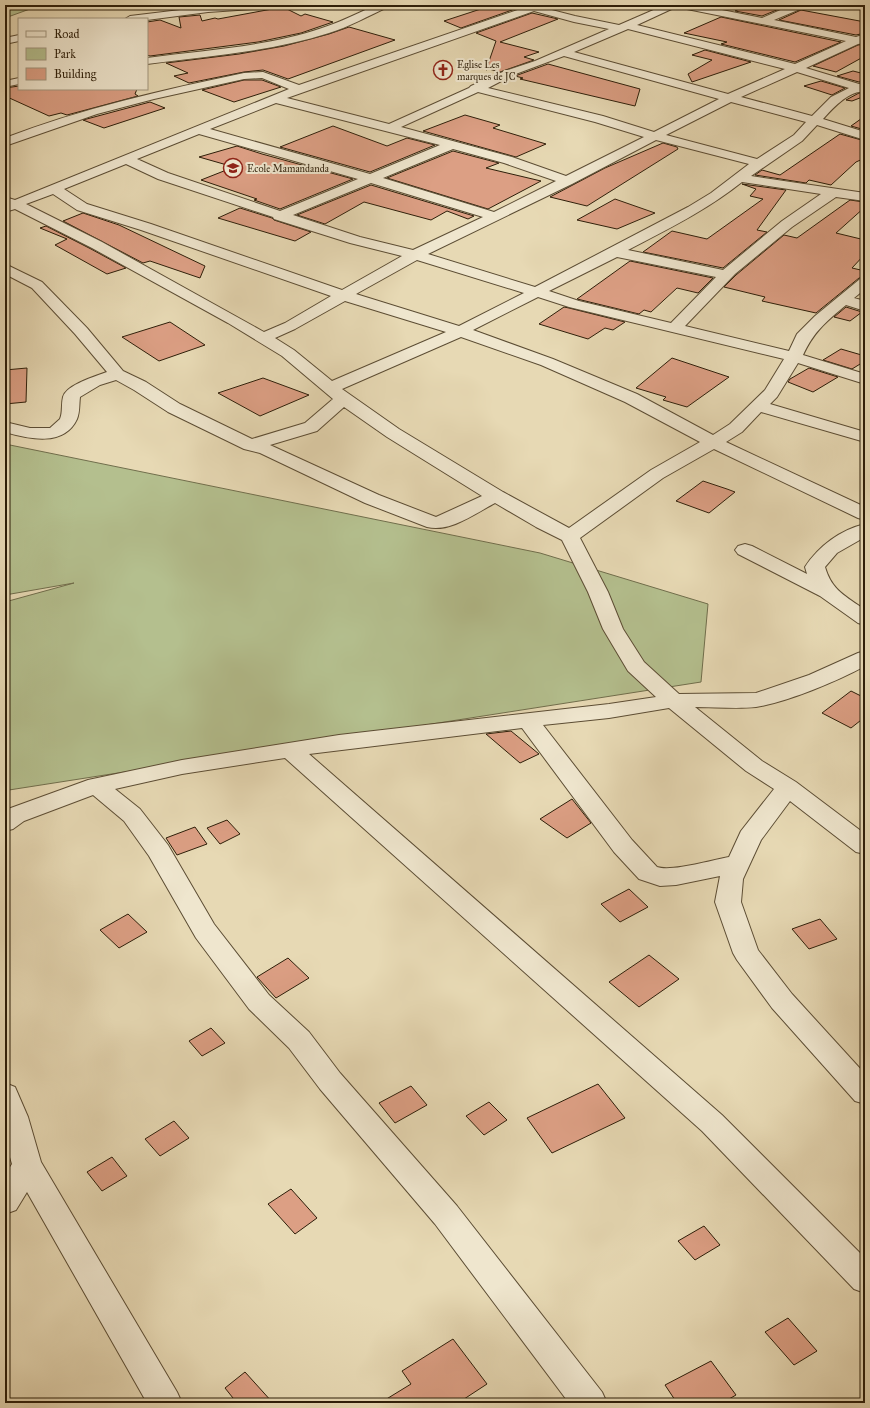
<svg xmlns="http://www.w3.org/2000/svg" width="870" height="1408" font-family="'IM FELL Great Primer',serif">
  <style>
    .green { fill: #b4bf8e; stroke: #706e4c }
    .building { fill: #dc9f84; stroke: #2d1e09 }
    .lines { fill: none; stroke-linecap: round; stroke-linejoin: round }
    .minor-casing { stroke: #5c4d34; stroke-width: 2 }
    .minor { fill: #efe6ce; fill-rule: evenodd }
    .labels { text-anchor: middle; stroke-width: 4; stroke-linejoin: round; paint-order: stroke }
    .far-poi-label { font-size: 10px; fill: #2d1e09; stroke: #efe6ce; text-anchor: start }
  </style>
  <rect width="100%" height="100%" fill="#e7d9b4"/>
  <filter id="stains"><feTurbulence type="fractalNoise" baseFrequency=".005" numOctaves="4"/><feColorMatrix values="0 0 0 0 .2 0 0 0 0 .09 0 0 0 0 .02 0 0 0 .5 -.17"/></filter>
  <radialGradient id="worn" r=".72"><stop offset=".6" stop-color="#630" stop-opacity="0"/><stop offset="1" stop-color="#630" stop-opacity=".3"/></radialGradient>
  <path class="green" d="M 5,5 L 41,5 L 5,18 Z
    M 5,444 L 540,553 L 708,604 L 701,682 L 9,790 L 5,792 L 5,602 L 74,583 L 5,595 Z"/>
  <path class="building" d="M 493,5 L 515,9 L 461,28 L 444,21 Z
    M 748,5 L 774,5 L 784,7 L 762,16 L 735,11 Z
    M 283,7 L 301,16 L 305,14 L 333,22 L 301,33 L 258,42 L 150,56 L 147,55 L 147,22 L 160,20 L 181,28 L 179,17 L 200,15 L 202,21 L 215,18 L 218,19 Z
    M 801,10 L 865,22 L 865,33 L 856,35 L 779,20 Z
    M 532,13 L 558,19 L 500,42 L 539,52 L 524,57 L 534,60 L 500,72 L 489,69 L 486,70 L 496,41 L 476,33 Z
    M 721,17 L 841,42 L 795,62 L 721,44 L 727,42 L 684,33 Z
    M 349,27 L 395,40 L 288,79 L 263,70 L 244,72 L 189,83 L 174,76 L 188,73 L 166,63 L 239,54 L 284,46 L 329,34 Z
    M 865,44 L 865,56 L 836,72 L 813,66 L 858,45 Z
    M 705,50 L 751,62 L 692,82 L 688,74 L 712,60 L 692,55 Z
    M 548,64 L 640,89 L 635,106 L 520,79 L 523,78 L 515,76 Z
    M 853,71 L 865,74 L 865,81 L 859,82 L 837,76 Z
    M 244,80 L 262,80 L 281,87 L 234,102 L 202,90 Z
    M 821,81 L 845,88 L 832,95 L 804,86 Z
    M 19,86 L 19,89 L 137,89 L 135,94 L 138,96 L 67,115 L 61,113 L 49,116 L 5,96 L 5,88 Z
    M 859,93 L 865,93 L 865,96 L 852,101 L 846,100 Z
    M 150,102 L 165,108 L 104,128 L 83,120 Z
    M 465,115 L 500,125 L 493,128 L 546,144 L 516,157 L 423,131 Z
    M 865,116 L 865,130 L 851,126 Z
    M 333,126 L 387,146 L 407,138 L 435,145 L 370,172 L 280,147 Z
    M 840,134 L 865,141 L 865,158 L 856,162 L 831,185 L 809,180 L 806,183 L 755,175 L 762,170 L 780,175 Z
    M 663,143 L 677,147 L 678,149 L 587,206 L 550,197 L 605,168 Z
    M 237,146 L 262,154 L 353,179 L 280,209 L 254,200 L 257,199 L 201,180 L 234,167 L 199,157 Z
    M 453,151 L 499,163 L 486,168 L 541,181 L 488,209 L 387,178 Z
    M 742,184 L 786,190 L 757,230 L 767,232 L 723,268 L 643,252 L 672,231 L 707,239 L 763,199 L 750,196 L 756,189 Z
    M 371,185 L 474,216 L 468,219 L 447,211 L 431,220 L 364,202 L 325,224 L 297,215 Z
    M 615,199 L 655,213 L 617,229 L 577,220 Z
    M 850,200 L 864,202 L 865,207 L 836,233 L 865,240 L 865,254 L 852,268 L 865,271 L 865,277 L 859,278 L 816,313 L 762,301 L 765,297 L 724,287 L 736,275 L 784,235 L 797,238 Z
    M 240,208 L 272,218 L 274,220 L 311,232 L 295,241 L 218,218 Z
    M 83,213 L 119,225 L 205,266 L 200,278 L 150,261 L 143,263 L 63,221 Z
    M 46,226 L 91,249 L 126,268 L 107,274 L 55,245 L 67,239 L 40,228 Z
    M 630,261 L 713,278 L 698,293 L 677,288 L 651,312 L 644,310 L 639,314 L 577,299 Z
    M 564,307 L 569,308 L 625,322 L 613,330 L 605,328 L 588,339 L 539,324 Z
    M 846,307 L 862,312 L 850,321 L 834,317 Z
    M 170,322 L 205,345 L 159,361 L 122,337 Z
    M 841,349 L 865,356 L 865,361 L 852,369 L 823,360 Z
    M 672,358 L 729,377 L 687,407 L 663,400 L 666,397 L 636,388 Z
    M 27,368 L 26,402 L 5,404 L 5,370 Z
    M 809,368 L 838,377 L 813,392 L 788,382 L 790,379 Z
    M 263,378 L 309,395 L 260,416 L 218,393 Z
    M 703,481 L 727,489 L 735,492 L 709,513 L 676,501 Z
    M 851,691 L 865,698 L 865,717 L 851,728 L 822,713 Z
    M 511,731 L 539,754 L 520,763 L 486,734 Z
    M 572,799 L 591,823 L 567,838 L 540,819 Z
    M 227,820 L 240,834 L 220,844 L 207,828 Z
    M 195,827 L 207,844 L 177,855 L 166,838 Z
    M 629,889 L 648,907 L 620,922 L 601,904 Z
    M 128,914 L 147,932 L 119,948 L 100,930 Z
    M 820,919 L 837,939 L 809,949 L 792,929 Z
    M 649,955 L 679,979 L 639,1007 L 609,982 Z
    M 288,958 L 309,978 L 276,998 L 257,977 Z
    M 211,1028 L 225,1043 L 202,1056 L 189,1041 Z
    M 598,1084 L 625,1118 L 552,1153 L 527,1118 Z
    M 411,1086 L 427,1105 L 395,1123 L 379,1103 Z
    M 489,1102 L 507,1120 L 484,1135 L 466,1116 Z
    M 174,1121 L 189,1138 L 160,1156 L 145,1139 Z
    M 112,1157 L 127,1176 L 102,1191 L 87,1172 Z
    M 291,1189 L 317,1218 L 295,1234 L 268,1204 Z
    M 704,1226 L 720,1245 L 695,1260 L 678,1241 Z
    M 788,1318 L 817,1351 L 794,1365 L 765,1332 Z
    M 453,1339 L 487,1384 L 458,1403 L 380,1403 L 411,1384 L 402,1371 Z
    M 711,1361 L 736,1395 L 722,1403 L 677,1403 L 665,1385 Z
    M 245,1372 L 273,1403 L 237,1403 L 225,1388 Z"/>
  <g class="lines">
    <defs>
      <path id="minor" d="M 222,5 L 271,5 L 266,8 L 208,12 L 147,20 L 125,19 L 130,16 Z
        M 376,5 L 389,5 L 388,7 C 368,16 349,27 329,33 C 270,52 207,56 147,64 L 147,58 C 205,50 267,47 322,28 C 341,22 358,13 376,5 Z
        M 532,5 L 547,5 L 544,8 L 575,16 L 619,25 L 665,5 L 697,5 L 762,18 L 792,5 L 806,5 L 805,7 L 774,20 L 856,37 L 865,34 L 864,43 L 858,44 L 806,68 L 859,84 L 865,82 L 865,92 C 850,89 832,109 823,119 L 865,132 L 865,140 L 817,125 L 802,141 L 751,176 L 865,193 L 865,201 L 836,197 L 792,227 L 735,274 L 685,326 L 789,351 L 797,334 L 815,316 L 860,279 L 865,278 L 865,289 L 854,298 L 865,301 L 865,311 L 846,305 C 826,322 814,331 803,355 L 865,374 L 865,384 L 798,363 L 777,397 L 770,404 L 865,432 L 865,442 L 761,412 L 742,432 L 726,442 L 865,507 L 865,520 L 858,518 L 714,449 L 663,478 L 580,538 L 608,592 L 623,629 L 644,662 L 679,694 L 756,693 L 809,675 L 858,653 L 865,651 L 865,666 C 838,681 787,702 756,707 C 737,709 715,707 695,707 L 762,761 L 796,782 L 865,834 L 865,854 L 856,852 L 790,801 L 761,840 L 743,879 L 741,902 L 758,950 L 792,994 L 865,1074 L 865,1104 L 855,1101 L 772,1008 L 737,960 L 733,953 L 715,902 L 720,876 L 676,885 L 660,886 L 639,879 L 614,852 L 522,728 L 309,754 L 722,1115 L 865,1258 L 865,1293 L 854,1289 L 702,1131 L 285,758 L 182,774 L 115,789 L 140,809 L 168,845 L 214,924 L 269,995 L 309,1032 L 340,1073 L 457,1206 L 602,1392 L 607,1403 L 569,1403 L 435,1224 L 320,1089 L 289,1048 L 249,1009 L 196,938 L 149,856 L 124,821 L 93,795 L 24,821 L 13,829 L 5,831 L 5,811 L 8,809 L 88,780 L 182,760 L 339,735 L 609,704 L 656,697 L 628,671 L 603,629 L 588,592 L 562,540 L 536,527 L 495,503 C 476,513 450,533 427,527 L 365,503 L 260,453 L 244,449 L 168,412 L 134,390 L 116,380 L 100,385 L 80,397 C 79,404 80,412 77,419 C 64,447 29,439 5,432 L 5,422 L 30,428 L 50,428 L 60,419 C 63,412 61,405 63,397 C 66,385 96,376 107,372 L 75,334 L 32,288 L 5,274 L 5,264 L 42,282 L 87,328 L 123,371 L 146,382 L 180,404 L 252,439 L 305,423 L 333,399 L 282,356 L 228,323 L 92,248 L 15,209 L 5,212 L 5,197 L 15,200 L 289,89 L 262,78 L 244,79 L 154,99 L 97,114 L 5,146 L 5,138 C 83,108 163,90 244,73 L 263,72 L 299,85 ZM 678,6 L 682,8 L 846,41 L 795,64 L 637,25 ZM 534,11 L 574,22 L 609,29 L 535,61 L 505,71 L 471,86 L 469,88 L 389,124 L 287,98 ZM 628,29 L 785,69 L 728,94 L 574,52 ZM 564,56 L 719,99 L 654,132 L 603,116 L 488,88 L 513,75 ZM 797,72 L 849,88 L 831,97 L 812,116 L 741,97 ZM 478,92 L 595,122 L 644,137 L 566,176 L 512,157 L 401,127 ZM 731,102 L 806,122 L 794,135 L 757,159 L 666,135 ZM 276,103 L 440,145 L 370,174 L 210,129 ZM 199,134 L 358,179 L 280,211 L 168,173 L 137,159 ZM 656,140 L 749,164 L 711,193 L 688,207 L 535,287 L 428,254 L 572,184 ZM 453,149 L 504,163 L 556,181 L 494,212 L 383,178 ZM 126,164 L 158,179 L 273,217 L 274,219 L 350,243 L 402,256 L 342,290 L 151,224 L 87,204 L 64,189 ZM 742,182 L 821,194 L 782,221 L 723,270 L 628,250 C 668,229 707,210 742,182 ZM 371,183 L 483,217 L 413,250 L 360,237 L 293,215 ZM 53,194 L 77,210 L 141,230 L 331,296 L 285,323 L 264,332 L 102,242 L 26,204 ZM 617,257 L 716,277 L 671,323 L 579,301 L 549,291 ZM 417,260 L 524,293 L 459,326 L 356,294 ZM 538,297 L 569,307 L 784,359 L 765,390 L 730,424 L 713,435 L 637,394 L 553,359 L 473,330 ZM 345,301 L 446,332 L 332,381 L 294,350 L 275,338 L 295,329 ZM 461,337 L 541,365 L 625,402 L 700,442 L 651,470 L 569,528 L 503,492 L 399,429 L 342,389 ZM 344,407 L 387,437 L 482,496 L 436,517 L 379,495 L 270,445 L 317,431 ZM 669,708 L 746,771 L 774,789 L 741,831 L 729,857 C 712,860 672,872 657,867 L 632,840 L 543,725 L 609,718 Z
        M 19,35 L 19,41 L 5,44 L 5,38 Z
        M 19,78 L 19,84 L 5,87 L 5,81 Z
        M 865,524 L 865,537 L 837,553 L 825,567 C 832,591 846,596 865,610 L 865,625 L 858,623 L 820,596 L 738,554 L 735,550 L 738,546 L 745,544 L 752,546 L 807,574 L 805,567 C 819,546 840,530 865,524 Z
        M 5,1083 L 15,1087 L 28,1117 L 41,1162 L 177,1392 L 182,1403 L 147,1403 L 27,1192 L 16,1210 L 5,1214 L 5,1175 L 12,1164 L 5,1140 Z"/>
    </defs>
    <use href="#minor" class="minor-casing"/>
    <use href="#minor" class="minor"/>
  </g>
  <defs>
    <symbol id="church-ring" viewBox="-11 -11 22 22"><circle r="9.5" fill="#efe6ce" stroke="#8f2418" stroke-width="1.5"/><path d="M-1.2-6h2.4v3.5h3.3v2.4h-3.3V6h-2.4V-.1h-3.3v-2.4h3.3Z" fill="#8f2418"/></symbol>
    <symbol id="school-ring" viewBox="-11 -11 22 22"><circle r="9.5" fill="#efe6ce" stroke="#8f2418" stroke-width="1.5"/><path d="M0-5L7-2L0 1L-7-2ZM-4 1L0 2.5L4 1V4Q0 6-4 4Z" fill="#8f2418"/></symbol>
  </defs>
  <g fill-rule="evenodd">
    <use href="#church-ring" x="432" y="59" width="22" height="22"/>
    <use href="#school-ring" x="222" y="157" width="22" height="22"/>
  </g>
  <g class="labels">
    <g class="far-poi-label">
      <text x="457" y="68">Eglise Les<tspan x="457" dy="12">marques de JC</tspan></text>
      <text x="247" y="172">Ecole Mamandanda</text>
    </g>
  </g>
  <rect width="870" height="1408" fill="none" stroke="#e7d9b4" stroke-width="20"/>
  <rect x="6" y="6" width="858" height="1396" fill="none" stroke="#2d1e09" stroke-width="2"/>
  <rect x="10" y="10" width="850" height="1388" fill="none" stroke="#2d1e09"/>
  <rect x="18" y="18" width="130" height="72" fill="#efe6ce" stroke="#a1967f"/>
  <rect x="26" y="31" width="20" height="6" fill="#efe6ce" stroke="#a1967f"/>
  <text x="54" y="38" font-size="12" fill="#2d1e09">Road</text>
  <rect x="26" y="48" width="20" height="12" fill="#b4bf8e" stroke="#a1967f"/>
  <text x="54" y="58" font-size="12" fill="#2d1e09">Park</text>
  <rect x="26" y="68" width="20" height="12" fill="#dc9f84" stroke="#a1967f"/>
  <text x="54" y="78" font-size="12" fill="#2d1e09">Building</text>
  <rect width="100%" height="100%" filter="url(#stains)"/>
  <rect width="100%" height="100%" fill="url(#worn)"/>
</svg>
